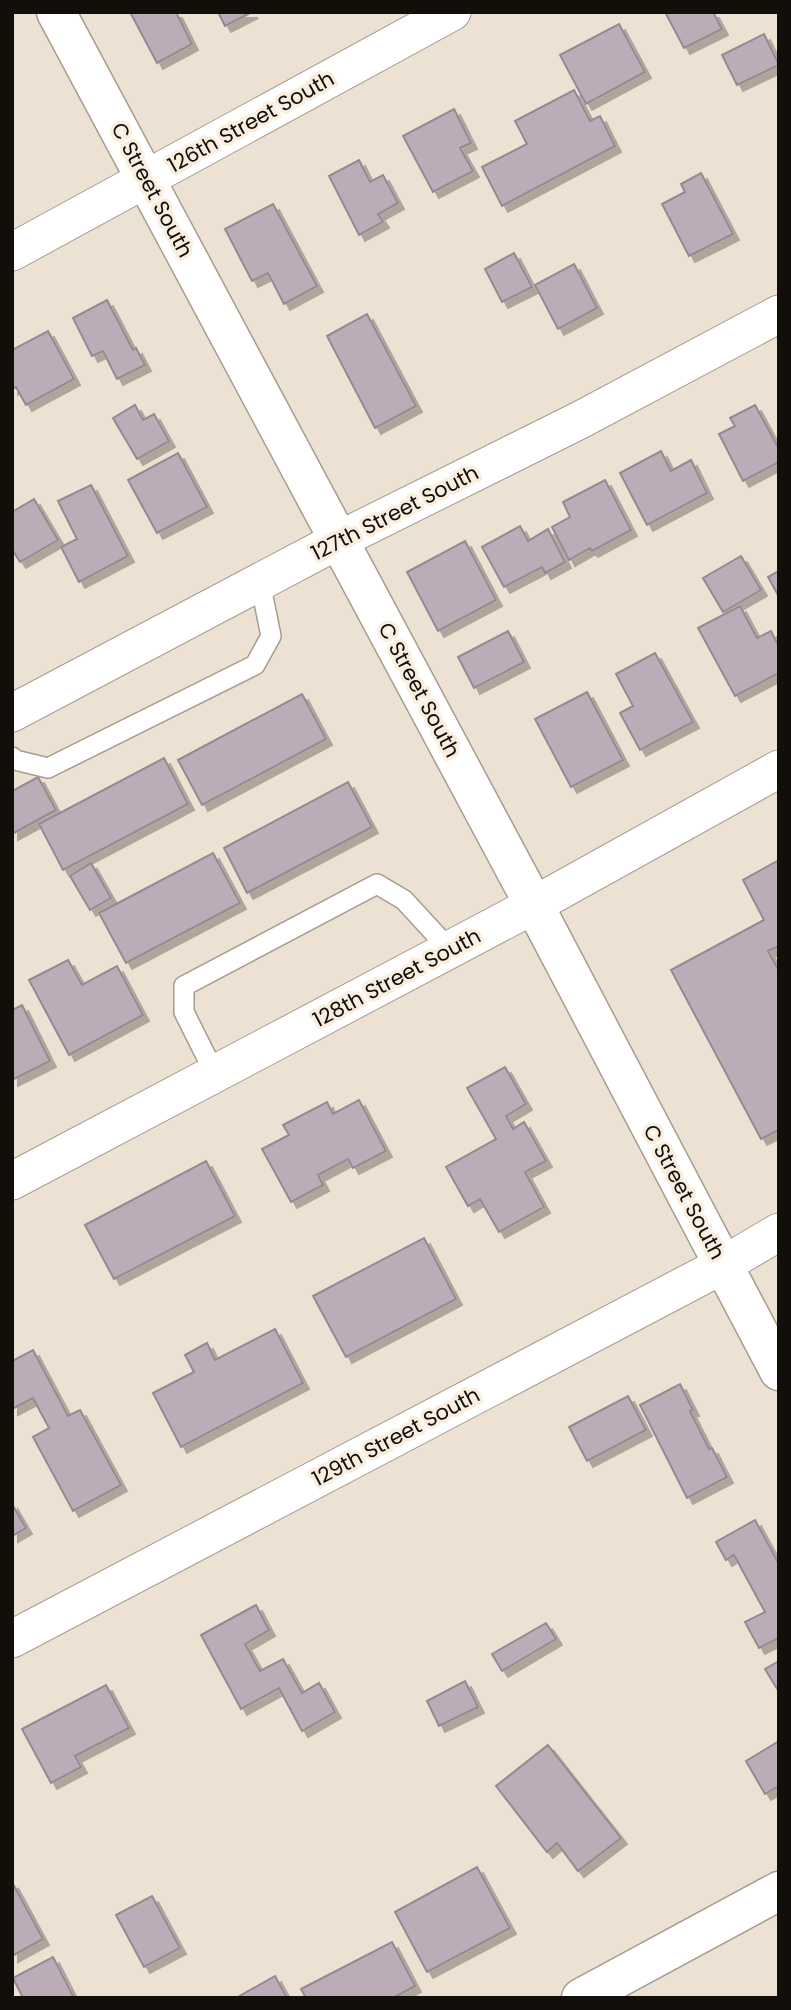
<svg xmlns="http://www.w3.org/2000/svg" width="791" height="2010" font-family="Poppins,sans-serif">
  <style>
    .building { fill: #bcacb7; stroke: #978892; stroke-width: 2; filter: url(#shadow) }
    .lines { fill: none; stroke-linecap: round; stroke-linejoin: round }
    .lane-casing { stroke: #a79c8e; stroke-width: 22 }
    .street-casing { stroke: #a79c8e; stroke-width: 39 }
    .secondary-casing { stroke: #a79c8e; stroke-width: 41 }
    .lane { stroke: #fff; stroke-width: 19 }
    .street { stroke: #fff; stroke-width: 37 }
    .secondary { stroke: #fff; stroke-width: 38 }
    .labels { text-anchor: middle; stroke-width: 7; stroke-linejoin: round; paint-order: stroke }
    .street-label { font-size: 21px; fill: #120e09; stroke: #faeee0 }
  </style>
  <defs>
    <filter id="shadow"><feDropShadow dx="6" dy="6" stdDeviation="0" flood-color="#0004"/></filter>
  </defs>
  <rect width="100%" height="100%" fill="#ede1d3"/>
  <path class="building" d="M 130,12 L 176,12 L 192,44 L 157,63 Z
    M 218,12 L 252,12 L 225,26 Z
    M 665,12 L 713,12 L 722,29 L 684,48 Z
    M 619,24 L 645,72 L 586,104 L 560,55 Z
    M 764,34 L 779,65 L 737,85 L 722,55 Z
    M 574,90 L 590,121 L 600,116 L 615,146 L 502,206 L 482,167 L 527,144 L 515,121 Z
    M 454,109 L 471,143 L 460,148 L 473,171 L 433,192 L 403,136 Z
    M 359,160 L 370,182 L 383,175 L 398,203 L 378,214 L 383,222 L 359,235 L 329,176 Z
    M 701,173 L 733,234 L 689,256 L 662,204 L 685,192 L 681,184 Z
    M 273,204 L 317,286 L 284,304 L 268,273 L 252,281 L 225,229 Z
    M 514,253 L 532,287 L 502,302 L 485,269 Z
    M 574,264 L 597,308 L 558,329 L 535,285 Z
    M 107,300 L 133,350 L 136,348 L 145,365 L 117,379 L 103,351 L 92,356 L 73,318 Z
    M 367,314 L 416,406 L 375,428 L 327,336 Z
    M 48,331 L 74,379 L 26,405 L 16,387 L 12,389 L 12,350 Z
    M 135,405 L 143,420 L 154,414 L 169,441 L 137,459 L 113,418 Z
    M 755,405 L 779,449 L 779,462 L 743,481 L 719,434 L 735,426 L 730,418 Z
    M 661,451 L 671,471 L 691,460 L 707,493 L 647,525 L 620,473 Z
    M 178,453 L 207,507 L 157,533 L 128,480 Z
    M 605,480 L 631,530 L 592,551 L 590,548 L 569,560 L 552,527 L 570,517 L 563,502 Z
    M 91,485 L 128,556 L 79,582 L 61,547 L 77,539 L 58,501 Z
    M 34,499 L 58,540 L 20,562 L 12,549 L 12,512 Z
    M 520,526 L 528,541 L 548,529 L 565,562 L 545,573 L 542,567 L 504,587 L 482,547 Z
    M 465,541 L 496,600 L 438,631 L 407,572 Z
    M 741,556 L 761,590 L 723,612 L 703,578 Z
    M 779,571 L 779,597 L 768,577 Z
    M 740,606 L 757,638 L 771,631 L 779,647 L 779,673 L 735,696 L 698,628 Z
    M 508,631 L 524,662 L 474,688 L 458,657 Z
    M 655,653 L 693,722 L 640,750 L 620,713 L 633,706 L 616,674 Z
    M 587,692 L 623,760 L 571,787 L 535,719 Z
    M 302,694 L 326,739 L 202,805 L 178,760 Z
    M 164,758 L 188,804 L 63,870 L 39,824 Z
    M 38,777 L 56,810 L 12,834 L 12,791 Z
    M 348,782 L 372,827 L 247,893 L 224,848 Z
    M 213,853 L 240,903 L 126,963 L 99,913 Z
    M 779,860 L 779,946 L 768,951 L 779,971 L 779,1130 L 761,1139 L 671,970 L 764,920 L 743,880 Z
    M 91,863 L 111,898 L 90,910 L 70,876 Z
    M 68,960 L 82,985 L 117,966 L 143,1015 L 69,1055 L 29,980 Z
    M 22,1005 L 50,1061 L 12,1080 L 12,1010 Z
    M 505,1067 L 526,1104 L 506,1116 L 513,1129 L 524,1122 L 546,1161 L 525,1172 L 544,1207 L 499,1232 L 480,1199 L 468,1206 L 446,1167 L 496,1139 L 467,1088 Z
    M 359,1100 L 386,1151 L 353,1168 L 348,1159 L 318,1175 L 323,1185 L 291,1202 L 262,1149 L 289,1135 L 283,1125 L 327,1102 L 333,1114 Z
    M 206,1161 L 235,1216 L 114,1279 L 85,1225 Z
    M 424,1238 L 456,1299 L 346,1357 L 313,1296 Z
    M 275,1329 L 303,1383 L 181,1447 L 153,1393 L 194,1372 L 185,1355 L 207,1343 L 215,1360 Z
    M 33,1350 L 68,1416 L 80,1410 L 121,1485 L 73,1511 L 33,1437 L 49,1428 L 33,1398 L 12,1409 L 12,1361 Z
    M 680,1384 L 693,1410 L 690,1411 L 709,1449 L 712,1448 L 727,1477 L 687,1498 L 640,1405 Z
    M 628,1396 L 646,1430 L 587,1461 L 569,1427 Z
    M 12,1504 L 26,1528 L 12,1536 Z
    M 755,1520 L 779,1564 L 779,1638 L 759,1648 L 745,1622 L 765,1612 L 734,1555 L 726,1560 L 716,1542 Z
    M 256,1605 L 269,1630 L 245,1644 L 260,1671 L 283,1659 L 302,1693 L 319,1683 L 335,1712 L 302,1731 L 279,1688 L 241,1709 L 201,1635 Z
    M 546,1623 L 556,1639 L 502,1671 L 492,1654 Z
    M 779,1661 L 779,1692 L 765,1669 Z
    M 465,1681 L 478,1707 L 439,1726 L 427,1701 Z
    M 106,1685 L 129,1728 L 75,1756 L 81,1767 L 51,1783 L 22,1729 Z
    M 779,1741 L 779,1786 L 765,1794 L 746,1761 Z
    M 548,1745 L 621,1838 L 578,1871 L 557,1843 L 547,1852 L 496,1786 Z
    M 477,1867 L 510,1928 L 427,1972 L 395,1912 Z
    M 12,1882 L 43,1939 L 12,1956 Z
    M 152,1896 L 180,1948 L 144,1967 L 116,1915 Z
    M 392,1942 L 415,1986 L 393,1998 L 306,1998 L 301,1989 Z
    M 53,1957 L 74,1998 L 23,1998 L 13,1978 Z
    M 275,1976 L 287,1998 L 236,1998 Z"/>
  <g class="lines">
    <defs>
      <path id="lane" d="M 12,757 L 15,760 L 48,768 L 255,665 L 271,636 L 260,582
        M 215,1074 L 184,1012 L 184,986 L 377,884 L 404,900 L 450,950"/>
      <path id="street" d="M 12,252 L 452,12
        M 12,713 L 339,540 L 580,420 L 779,314
        M 12,1181 L 534,905 L 779,769
        M 12,1639 L 723,1265 L 779,1232"/>
      <path id="secondary" d="M 56,12 L 534,905 L 779,1371
        M 581,1998 L 779,1891"/>
    </defs>
    <use href="#lane" class="lane-casing"/>
    <use href="#street" class="street-casing"/>
    <use href="#secondary" class="secondary-casing"/>
    <use href="#lane" class="lane"/>
    <use href="#street" class="street"/>
    <use href="#secondary" class="secondary"/>
  </g>
  <g class="labels">
    <g class="street-label">
      <text transform="translate(251 122) rotate(-29)" y="7">126th Street South</text>
      <text transform="translate(152 190) rotate(62)" y="7">C Street South</text>
      <text transform="translate(395 513) rotate(-27)" y="7">127th Street South</text>
      <text transform="translate(419 690) rotate(62)" y="7">C Street South</text>
      <text transform="translate(397 978) rotate(-28)" y="7">128th Street South</text>
      <text transform="translate(684 1192) rotate(62)" y="7">C Street South</text>
      <text transform="translate(396 1437) rotate(-28)" y="7">129th Street South</text>
    </g>
  </g>
  <rect width="791" height="2010" fill="none" stroke="#120e09" stroke-width="28"/>
</svg>
